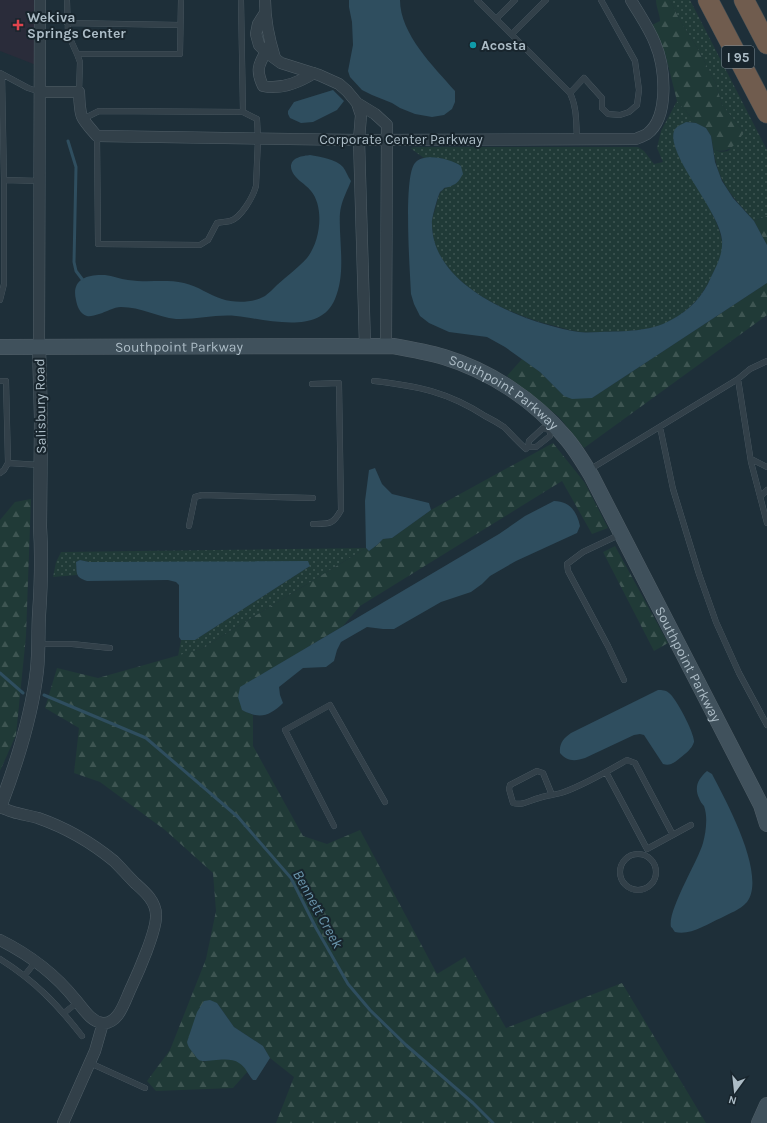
<svg xmlns="http://www.w3.org/2000/svg" width="767" height="1123" font-family="Karla,sans-serif">
  <style>
    .medical { fill: #2a2c3a }
    .grass { fill: url(#grass-dots) }
    .forest { fill: url(#forest-firs) }
    .water { fill: #2f4e5f }
    .lines { fill: none; stroke-linecap: round; stroke-linejoin: round }
    .stream { stroke: #2f4e5f; stroke-width: 3 }
    .service-casing { stroke: #505e67; stroke-width: 6 }
    .minor-casing { stroke: #505e67; stroke-width: 12 }
    .tertiary-casing { stroke: #505e67; stroke-width: 14 }
    .secondary-casing { stroke: #505e67; stroke-width: 16 }
    .motorway-casing { stroke: #3d4b53; stroke-width: 21 }
    .service { stroke: #324049; stroke-width: 5.5 }
    .minor { stroke: #324049; stroke-width: 11 }
    .tertiary { stroke: #324049; stroke-width: 13 }
    .secondary { stroke: #40515c; stroke-width: 15 }
    .motorway { stroke: #705c4e; stroke-width: 20 }
    .health-dot { fill: #e0444e; stroke: #18252d; stroke-width: 1.5 }
    .culture-dot { fill: #0f9aa8; stroke: #18252d; stroke-width: 1.5 }
    .labels { text-anchor: middle; stroke-width: 4; stroke-linejoin: round; paint-order: stroke }
    .shield { fill: #18252d; stroke: #808f98; stroke-width: 1 }
    .shield-label { font-size: 13px; font-weight: bold; fill: #acbcc6 }
    .poi-label { font-size: 14px; font-weight: bold; fill: #acbcc6; stroke: #18252d; text-anchor: start }
    .street-label { font-size: 14px; fill: #acbcc6; stroke: #18252d }
    .water-label { font-size: 15px; font-style: italic; fill: #6a95ac; stroke: #18252d }
  </style>
  <defs>
    <pattern id="grass-dots" width="8" height="8" patternUnits="userSpaceOnUse"><rect width="8" height="8" fill="#203a37"/><path d="M2 2h.1M6 6h.1" fill="none" stroke="#3e5552" stroke-width="1.8" stroke-linecap="round"/></pattern>
    <pattern id="forest-firs" width="22" height="20" patternUnits="userSpaceOnUse"><rect width="22" height="20" fill="#203a37"/><path d="M5 1l3.5 6h-7zM16 11l3.5 6h-7z" fill="#3e5552"/></pattern>
  </defs>
  <rect width="100%" height="100%" fill="#1e2f39"/>
  <path class="medical" d="M 0,0 L 35,0 L 36,65 L 0,51 Z"/>
  <path class="grass" d="M 669,0 L 690,0 L 767,150 L 767,216 L 754,221 C 732,195 718,184 713,147 C 717,153 722,152 728,151 L 744,132 L 722,105 L 716,84 L 698,49 L 679,19 L 671,2 Z
    M 677,101 L 696,123 L 686,122 L 674,132 C 672,145 680,157 686,168 C 698,189 727,230 722,254 C 720,260 716,267 713,273 C 704,294 692,308 672,320 C 651,332 624,331 601,332 C 594,332 587,333 580,332 C 573,331 566,329 559,327 C 511,316 432,283 432,224 C 431,220 434,214 435,210 C 439,196 438,189 453,185 L 442,158 L 424,158 L 410,148 L 416,147 L 638,147 L 644,151 L 654,164 L 663,162 L 657,148 L 661,131 Z
    M 366,548 L 201,649 L 178,656 L 181,640 L 195,640 L 310,566 L 89,562 L 80,560 L 76,562 L 77,575 L 53,577 L 56,562 L 61,552 Z"/>
  <path class="forest" d="M 656,0 L 669,0 L 671,2 L 679,19 L 698,49 L 716,84 L 722,105 L 744,132 C 737,143 730,154 715,150 L 713,147 L 711,136 L 706,128 L 696,123 L 677,101 L 665,53 L 652,25 L 660,21 C 660,14 656,8 656,0 Z
    M 767,216 L 767,245 L 754,221 Z
    M 767,283 L 767,315 L 584,448 L 559,417 L 507,376 L 522,359 L 540,372 L 564,396 L 592,398 Z
    M 553,443 L 585,483 L 608,528 L 592,534 L 562,481 L 360,606 L 343,626 L 241,687 L 242,710 L 253,715 L 253,746 L 303,836 L 327,844 L 360,830 L 437,974 L 465,957 L 506,1028 L 622,983 L 706,1123 L 276,1123 L 294,1077 L 270,1058 L 263,1046 L 234,1027 L 217,1003 L 203,1062 C 213,1059 229,1057 239,1062 C 242,1064 245,1069 248,1071 L 233,1088 L 156,1091 L 147,1081 L 170,1050 L 206,959 L 216,911 L 213,873 L 165,830 L 100,782 L 74,773 L 79,728 L 45,708 L 57,668 L 98,678 L 201,649 L 366,548 L 369,551 L 377,545 L 383,539 L 392,538 L 431,510 Z
    M 31,499 L 26,636 L 16,735 L 0,771 L 0,520 L 15,502 Z
    M 615,546 L 668,643 L 654,651 L 603,552 Z"/>
  <path class="water" d="M 349,0 L 400,0 C 400,34 434,67 455,91 L 455,102 L 452,109 L 444,115 L 432,117 L 415,114 L 400,108 L 392,103 L 372,95 L 362,90 L 350,77 L 348,71 L 353,45 L 352,22 L 349,7 Z
    M 333,90 L 344,101 L 337,110 L 313,122 L 301,123 L 290,118 L 288,114 L 288,111 L 294,102 Z
    M 686,122 L 696,123 L 706,128 L 711,136 L 715,162 L 722,181 L 733,198 L 754,221 L 767,245 L 767,283 L 592,398 L 572,399 L 564,396 L 540,372 L 505,347 L 487,337 L 449,332 L 429,323 L 420,316 L 414,304 L 411,294 C 410,272 403,176 415,163 C 424,152 451,159 461,166 L 463,174 C 460,179 458,183 453,185 C 450,187 447,187 444,188 C 444,189 440,192 440,192 C 438,196 431,220 432,224 C 432,288 527,324 579,332 C 586,333 593,332 600,332 C 624,331 650,332 671,320 C 689,311 704,295 711,277 C 717,265 723,254 722,240 C 720,211 666,155 674,131 C 676,126 681,125 686,122 Z
    M 310,155 C 320,157 336,159 343,167 C 346,171 348,177 351,181 C 348,189 343,198 341,207 C 339,215 340,224 340,231 C 341,254 344,278 335,299 C 320,336 266,319 236,316 C 216,314 196,320 176,319 C 157,317 141,307 121,307 C 114,307 106,312 99,314 C 95,315 90,317 87,316 C 80,314 77,306 76,300 C 71,279 87,274 105,275 C 113,276 120,279 128,280 C 147,283 166,279 184,283 C 198,286 209,295 222,299 C 234,303 253,303 265,296 C 269,293 273,289 277,285 C 286,277 298,268 307,258 C 320,242 325,208 311,191 C 305,183 292,178 291,167 C 291,157 303,156 310,155 Z
    M 375,468 L 382,484 L 392,494 L 429,503 L 431,510 L 392,538 L 383,539 L 377,545 L 369,551 L 366,548 L 365,501 L 369,470 Z
    M 554,501 C 570,501 577,512 580,526 L 577,533 L 516,561 L 490,576 L 482,584 L 471,592 L 441,602 L 394,629 L 383,629 L 367,627 L 341,642 L 337,650 L 334,661 L 326,667 L 303,668 L 279,687 L 280,695 L 283,703 C 269,717 259,719 242,710 L 238,697 L 240,687 L 499,534 L 525,516 Z
    M 80,560 L 89,562 L 308,561 L 310,566 L 195,640 L 181,640 L 179,637 L 179,585 L 176,582 L 168,580 L 87,581 C 75,577 77,574 76,562 Z
    M 658,690 C 662,690 666,690 669,693 C 676,698 695,734 694,742 C 692,749 685,754 680,758 C 674,763 670,766 663,764 L 644,735 L 640,734 L 634,735 L 585,758 C 576,761 567,762 560,753 C 559,743 564,738 571,733 Z
    M 707,771 L 712,774 C 726,801 767,875 747,902 C 740,910 730,913 721,918 C 707,924 690,936 675,932 C 674,931 672,927 671,927 C 667,911 698,861 703,843 C 706,832 708,817 704,806 C 702,804 700,801 699,798 C 694,787 698,779 707,771 Z
    M 210,1000 L 217,1003 L 234,1027 L 263,1046 L 270,1058 L 256,1080 L 253,1080 C 248,1075 246,1067 239,1063 C 228,1055 204,1064 199,1060 C 197,1059 195,1055 193,1053 C 190,1049 188,1047 187,1042 L 197,1012 L 204,1001 Z"/>
  <g class="lines">
    <path class="stream" d="M 68,141 L 76,167 L 74,262 L 76,271 L 82,279
      M 0,673 L 23,693
      M 44,695 L 146,738 L 238,817 L 291,878 L 316,928 L 348,984 L 370,1010 L 406,1045 L 473,1103 L 493,1123"/>
    <defs>
      <path id="service" d="M 67,0 L 68,34 L 77,54 L 180,54 L 181,0
        M 477,0 L 496,19
        M 515,0 L 496,19 L 570,93 C 577,107 576,123 577,139
        M 67,23 L 180,25
        M 512,34 L 546,0
        M 77,54 L 80,62 L 79,92
        M 0,73 L 28,88 L 40,92
        M 2,74 L 4,180 L 40,181
        M 570,93 L 584,78 L 602,98 L 602,108 L 608,114 L 620,115 L 629,112 L 637,105 L 639,90 L 635,61 L 601,0
        M 83,119 L 99,111 L 243,112
        M 97,136 L 98,244 L 200,245 L 208,240 L 217,223 C 221,222 226,222 230,221 C 241,218 253,197 256,186 L 258,139 L 257,119 L 243,112 L 241,0
        M 0,300 L 4,284 L 4,180
        M 738,379 L 750,369 L 767,361
        M 0,381 L 6,381 L 8,463 L 40,465
        M 374,381 C 418,386 448,392 485,416 C 491,419 498,423 504,427 C 511,434 518,442 526,449 L 528,447
        M 312,384 L 339,383 L 341,510 C 333,525 329,524 313,524
        M 660,427 L 673,489 L 699,574 L 716,622 L 739,673 L 767,725
        M 543,428 L 550,430 L 550,436 L 536,447 L 528,447 L 529,441 Z
        M 751,459 L 767,467
        M 589,470 L 738,379 L 751,462 L 767,523
        M 0,473 L 4,470 L 8,463
        M 760,497 L 767,490
        M 189,526 L 195,497 L 202,495 L 313,498
        M 621,534 L 583,552 L 567,564 L 568,571 L 608,646 L 624,680
        M 39,644 L 72,644 L 110,648
        M 606,772 L 647,849 L 691,825
        M 552,795 L 543,773 L 537,771 L 510,785 L 509,789 L 513,803 C 523,806 530,800 539,798 C 547,795 556,795 564,792 C 586,784 606,772 627,760 L 635,763 L 673,835
        M 334,826 L 285,730 L 330,705 L 385,802
        M620 872a18 18 0 1 1 36 0a18 18 0 1 1-36 0Z
        M 0,959 C 35,981 57,1004 82,1036
        M 25,975 L 36,961
        M 64,1013 L 78,1002
        M 90,1063 L 145,1088"/>
      <path id="minor" d="M 265,0 C 265,20 269,39 275,58
        M 265,13 L 258,24 L 256,34 L 259,45 L 266,52 L 281,63 L 319,75 L 339,84 L 347,91 L 357,103 L 375,114 L 387,125 L 386,345
        M 266,52 C 258,65 256,71 263,86 C 281,90 298,83 314,73
        M 40,92 L 79,92 C 80,118 80,117 97,136 L 359,140 L 636,139 C 640,137 644,136 647,134 C 670,117 665,66 655,43 C 649,28 639,14 631,0
        M 357,103 L 361,115 L 359,140 L 365,345
        M 39,347 L 40,0
        M 0,940 C 30,955 55,974 75,999 C 83,1008 90,1021 102,1023 C 119,1025 125,1000 131,988 C 138,973 157,930 156,915 C 156,901 144,891 135,883 C 128,876 121,868 114,861 C 92,843 64,827 38,818 C 31,816 24,815 17,813 C 11,812 6,809 0,807
        M 63,1123 L 95,1051 L 103,1023"/>
      <path id="tertiary" d="M 0,807 C 16,765 32,715 37,670 C 39,651 38,633 39,615 C 41,586 42,556 40,527 L 41,419 L 39,347"/>
      <g id="secondary">
        <path id="s1" d="M 0,347 L 393,346 C 410,349 427,352 444,357 C 490,371 534,400 565,437 C 575,448 583,462 591,475 L 761,805 L 767,824"/>
        <path d="M 759,1123 L 767,1105"/>
      </g>
      <path id="motorway" d="M 708,0 L 767,113
        M 744,0 L 767,44"/>
    </defs>
    <use href="#service" class="service-casing"/>
    <use href="#minor" class="minor-casing"/>
    <use href="#tertiary" class="tertiary-casing"/>
    <use href="#secondary" class="secondary-casing"/>
    <use href="#motorway" class="motorway-casing"/>
    <use href="#service" class="service"/>
    <use href="#minor" class="minor"/>
    <use href="#tertiary" class="tertiary"/>
    <use href="#secondary" class="secondary"/>
    <use href="#motorway" class="motorway"/>
  </g>
  <path class="health-dot" d="M16 19h4v4h4v4h-4v4h-4v-4h-4v-4h4z"/>
  <circle class="culture-dot" cx="473" cy="45" r="4"/>
  <g class="labels">
    <rect class="shield" x="722" y="46" width="32" height="22" rx="3"/>
    <g class="shield-label">
      <text x="738" y="62">I 95</text>
    </g>
    <g class="poi-label">
      <text x="27" y="22">Wekiva<tspan x="27" dy="16">Springs Center</tspan></text>
      <text x="481" y="50">Acosta</text>
    </g>
    <g class="street-label">
      <text x="401" y="144">Corporate Center Parkway</text>
      <text dy="5" stroke="none"><textPath href="#s1" startOffset="179">Southpoint Parkway</textPath></text>
      <text dy="5" stroke="none"><textPath href="#s1" startOffset="515">Southpoint Parkway</textPath></text>
      <text transform="translate(40 406) rotate(-91)" y="5">Salisbury Road</text>
      <text dy="5" stroke="none"><textPath href="#s1" startOffset="851">Southpoint Parkway</textPath></text>
    </g>
    <g class="water-label">
      <text transform="translate(318 909) rotate(61)" y="5">Bennett Creek</text>
    </g>
  </g>
  <g transform="translate(735 1091) rotate(195)" stroke="#18252d" stroke-width="3" paint-order="stroke">
  <path d="M0-3L7 15L0 10L-7 15Z" fill="#acbcc6"/>
  <text y="-6" font-size="11" font-weight="bold" text-anchor="middle" fill="#acbcc6">N</text>
  </g>
</svg>
